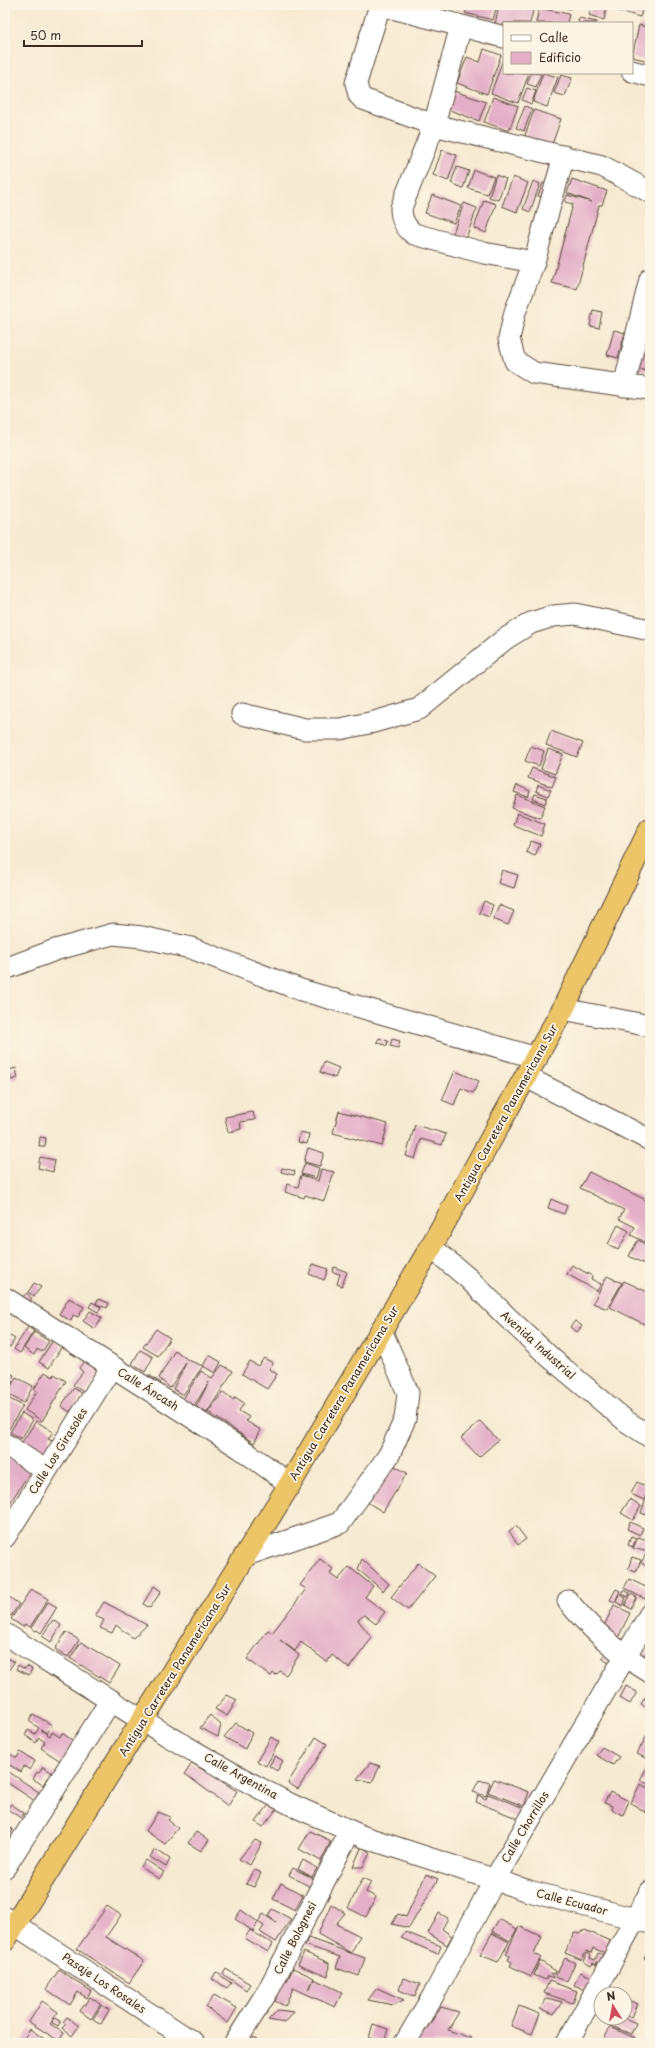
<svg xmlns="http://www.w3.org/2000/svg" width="655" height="2048" font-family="'Playpen Sans',sans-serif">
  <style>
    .building { fill: #e3afc7 }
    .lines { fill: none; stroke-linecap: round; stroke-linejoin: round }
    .minor-casing { stroke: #574739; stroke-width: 23 }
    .highway-casing { stroke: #574739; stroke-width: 24 }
    .minor { stroke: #fff; stroke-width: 21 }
    .highway { stroke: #edc569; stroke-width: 22 }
    .labels { text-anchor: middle; stroke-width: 3.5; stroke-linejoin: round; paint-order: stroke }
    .street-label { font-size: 11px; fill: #3b2a1e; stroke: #fcf5e5 }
  </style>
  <rect width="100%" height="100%" fill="#fcf5e5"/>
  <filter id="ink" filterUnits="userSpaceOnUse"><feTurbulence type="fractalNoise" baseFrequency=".025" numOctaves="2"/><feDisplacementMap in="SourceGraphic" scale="8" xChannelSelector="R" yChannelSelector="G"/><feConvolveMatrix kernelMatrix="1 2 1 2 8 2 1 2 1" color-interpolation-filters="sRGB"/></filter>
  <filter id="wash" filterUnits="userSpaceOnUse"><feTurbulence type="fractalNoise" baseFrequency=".012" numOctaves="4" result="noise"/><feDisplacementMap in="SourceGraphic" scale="16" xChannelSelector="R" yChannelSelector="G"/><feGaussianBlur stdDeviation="0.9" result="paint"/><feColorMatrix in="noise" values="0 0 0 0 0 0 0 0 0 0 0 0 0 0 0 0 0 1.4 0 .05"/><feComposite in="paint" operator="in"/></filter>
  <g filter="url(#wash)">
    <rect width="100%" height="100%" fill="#f7ead3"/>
    <g id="blocks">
      <path class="building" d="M 426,5 L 461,5 L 459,10 L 445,5 L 442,14 L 425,8 Z
        M 467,5 L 497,5 L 493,20 L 465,13 Z
        M 499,5 L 534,7 L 530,23 L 504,23 L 504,31 L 494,29 Z
        M 556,5 L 572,5 L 571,9 Z
        M 592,5 L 607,5 L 604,20 L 589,15 Z
        M 613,5 L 644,5 L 640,17 L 612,9 Z
        M 539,8 L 569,14 L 567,23 L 536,23 Z
        M 579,18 L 597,22 L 597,23 L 578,23 Z
        M 639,25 L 650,28 L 649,61 L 632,57 Z
        M 484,49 L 501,55 L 487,94 L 457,83 L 467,57 L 480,62 Z
        M 504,57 L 504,73 L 529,73 L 518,103 L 491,93 Z
        M 531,73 L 541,74 L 536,87 L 527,84 Z
        M 543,73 L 558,77 L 547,107 L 533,102 Z
        M 561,75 L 572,78 L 565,96 L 554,93 Z
        M 527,88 L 536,91 L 531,104 L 522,100 Z
        M 454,91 L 486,102 L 479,121 L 447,109 Z
        M 493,97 L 518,106 L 509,131 L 484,122 Z
        M 525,106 L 532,109 L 524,131 L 516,128 Z
        M 534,110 L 561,119 L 550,150 L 523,141 Z
        M 442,150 L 457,155 L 448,181 L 433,175 Z
        M 457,167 L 469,171 L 463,188 L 451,183 Z
        M 474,170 L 494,177 L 487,194 L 468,188 Z
        M 496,175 L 506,179 L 498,200 L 489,197 Z
        M 513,177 L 528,183 L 517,212 L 502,206 Z
        M 572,179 L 607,191 L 602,205 L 599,205 L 577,289 L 552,283 L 573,204 L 565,202 L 567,195 L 592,202 L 567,193 Z
        M 533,181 L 540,184 L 530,212 L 523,209 Z
        M 543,183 L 550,185 L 546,198 L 538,196 Z
        M 432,195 L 461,206 L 454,223 L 425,213 Z
        M 484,200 L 496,204 L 486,233 L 474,228 Z
        M 464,203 L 477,208 L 466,238 L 453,233 Z
        M 593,310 L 602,312 L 599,328 L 590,326 Z
        M 614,330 L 625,333 L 618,358 L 607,355 Z
        M 642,347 L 650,350 L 650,362 L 647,371 L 636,368 Z
        M 551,731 L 583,743 L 577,757 L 546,745 Z
        M 531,746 L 544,751 L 539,766 L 525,761 Z
        M 548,749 L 563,754 L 555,774 L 541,769 Z
        M 532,768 L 556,777 L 552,787 L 528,778 Z
        M 517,785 L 530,791 L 528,797 L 514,792 Z
        M 538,785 L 551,790 L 548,796 L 536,791 Z
        M 535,794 L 547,798 L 545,804 L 533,799 Z
        M 517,795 L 545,806 L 540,818 L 512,808 Z
        M 517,813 L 545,824 L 541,836 L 513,825 Z
        M 531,841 L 540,844 L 535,856 L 526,852 Z
        M 502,870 L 518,875 L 514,888 L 498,883 Z
        M 484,901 L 493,905 L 489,917 L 479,913 Z
        M 499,905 L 514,911 L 508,925 L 493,919 Z
        M 379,1038 L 388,1041 L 387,1046 L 377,1042 Z
        M 392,1039 L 400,1041 L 398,1048 L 390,1046 Z
        M 324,1062 L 339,1068 L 335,1078 L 320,1072 Z
        M 16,1068 L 18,1078 L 11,1080 L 9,1070 Z
        M 455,1071 L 479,1081 L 473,1093 L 461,1088 L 454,1105 L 442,1100 Z
        M 339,1111 L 388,1124 L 382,1146 L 333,1133 Z
        M 253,1112 L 255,1120 L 240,1122 L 241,1129 L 228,1132 L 225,1117 Z
        M 415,1125 L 446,1134 L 442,1145 L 421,1139 L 415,1159 L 406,1156 Z
        M 300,1132 L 309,1134 L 307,1144 L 298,1142 Z
        M 40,1137 L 46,1138 L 45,1146 L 39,1146 Z
        M 308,1148 L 324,1153 L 320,1166 L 304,1162 Z
        M 40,1157 L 55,1160 L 53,1172 L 38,1168 Z
        M 305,1163 L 319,1168 L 316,1178 L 301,1174 Z
        M 282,1168 L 295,1171 L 294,1175 L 281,1172 Z
        M 321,1169 L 334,1172 L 324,1201 L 305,1195 L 304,1198 L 285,1192 L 287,1184 L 298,1187 L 301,1175 L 318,1181 Z
        M 589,1172 L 650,1202 L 650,1232 L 645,1242 L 631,1235 L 635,1227 L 619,1219 L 624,1210 L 580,1188 Z
        M 551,1199 L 567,1206 L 564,1214 L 548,1208 Z
        M 618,1225 L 629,1231 L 618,1250 L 608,1244 Z
        M 638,1240 L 650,1247 L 650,1257 L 646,1265 L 629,1256 Z
        M 313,1264 L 328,1269 L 324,1280 L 309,1274 Z
        M 572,1265 L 592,1276 L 591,1279 L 601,1284 L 597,1291 L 567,1274 Z
        M 334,1267 L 347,1272 L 342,1286 L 337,1284 L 340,1274 L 332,1272 Z
        M 607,1276 L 622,1283 L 607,1309 L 593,1303 Z
        M 624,1281 L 650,1293 L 650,1327 L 610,1307 Z
        M 34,1283 L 41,1287 L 34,1296 L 28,1292 Z
        M 27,1293 L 32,1299 L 25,1305 L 20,1299 Z
        M 69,1298 L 84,1307 L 78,1317 L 73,1315 L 71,1321 L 59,1314 Z
        M 98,1299 L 109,1303 L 107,1308 L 96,1304 Z
        M 92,1302 L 101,1307 L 98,1312 L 89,1307 Z
        M 90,1311 L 102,1318 L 95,1329 L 83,1321 Z
        M 575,1321 L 582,1326 L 577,1332 L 570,1327 Z
        M 28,1327 L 34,1331 L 20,1353 L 14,1349 Z
        M 156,1329 L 170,1338 L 158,1356 L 143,1347 Z
        M 34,1332 L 49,1341 L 42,1352 L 37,1349 L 34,1355 L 24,1348 Z
        M 5,1333 L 15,1339 L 10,1347 L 5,1344 L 7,1341 L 5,1339 Z
        M 53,1340 L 62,1346 L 49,1368 L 39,1362 Z
        M 140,1350 L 153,1357 L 145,1372 L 132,1364 Z
        M 175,1350 L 188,1360 L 203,1366 L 209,1355 L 221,1362 L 215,1373 L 203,1366 L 183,1395 L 173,1389 L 186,1363 L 170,1388 L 159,1378 Z
        M 264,1358 L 273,1363 L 269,1369 L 277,1374 L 267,1389 L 242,1374 L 250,1361 L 258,1366 Z
        M 85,1360 L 101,1371 L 85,1393 L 73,1385 L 83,1372 L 79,1368 Z
        M 222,1365 L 233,1371 L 207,1413 L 196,1407 L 209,1382 L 194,1406 L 183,1399 L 201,1371 L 212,1378 Z
        M 5,1370 L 14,1375 L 5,1391 Z
        M 45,1372 L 53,1377 L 54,1374 L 66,1381 L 42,1421 L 25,1410 L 37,1391 L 34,1389 Z
        M 149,1375 L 161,1383 L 155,1391 L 143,1383 Z
        M 16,1377 L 33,1386 L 24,1403 L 7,1394 Z
        M 74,1388 L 83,1394 L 70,1412 L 61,1406 Z
        M 223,1392 L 234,1400 L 235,1397 L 244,1403 L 239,1411 L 249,1417 L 246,1421 L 261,1430 L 254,1443 L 208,1412 Z
        M 6,1397 L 23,1406 L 9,1429 L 5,1427 Z
        M 22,1413 L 33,1420 L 21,1439 L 10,1432 Z
        M 36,1421 L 53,1432 L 48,1439 L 54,1442 L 44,1457 L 20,1445 Z
        M 480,1421 L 498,1440 L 479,1457 L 461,1438 Z
        M 8,1458 L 30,1472 L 10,1503 L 5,1499 L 5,1463 Z
        M 391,1464 L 407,1473 L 383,1512 L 367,1502 Z
        M 637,1482 L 649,1488 L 644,1500 L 631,1494 Z
        M 649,1490 L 650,1491 L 650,1516 L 641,1513 Z
        M 630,1499 L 641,1506 L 633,1520 L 621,1513 Z
        M 630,1522 L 643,1528 L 640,1535 L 627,1529 Z
        M 516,1526 L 526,1539 L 518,1545 L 509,1531 Z
        M 631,1536 L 636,1538 L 633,1547 L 628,1545 Z
        M 638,1537 L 650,1541 L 648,1552 L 633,1548 Z
        M 646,1554 L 650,1556 L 650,1568 L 641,1563 Z
        M 632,1557 L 641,1560 L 636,1572 L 628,1569 Z
        M 320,1559 L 333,1569 L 330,1574 L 338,1580 L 349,1567 L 373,1586 L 365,1597 L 385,1612 L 376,1624 L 364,1615 L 358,1620 L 372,1638 L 349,1668 L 332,1655 L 327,1662 L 301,1642 L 295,1651 L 280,1640 L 299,1655 L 286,1675 L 280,1671 L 276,1675 L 273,1673 L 271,1676 L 247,1659 L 268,1630 L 272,1633 L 306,1589 L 300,1585 Z
        M 362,1559 L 389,1584 L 383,1591 L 358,1569 Z
        M 418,1563 L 435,1576 L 408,1610 L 391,1597 Z
        M 629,1579 L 650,1589 L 645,1599 L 624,1588 Z
        M 154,1586 L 161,1591 L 150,1608 L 143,1604 Z
        M 31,1589 L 48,1599 L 30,1627 L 25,1624 L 23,1627 L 11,1619 Z
        M 616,1589 L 620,1591 L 615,1602 L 610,1600 Z
        M 623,1590 L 630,1593 L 628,1597 L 621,1594 Z
        M 5,1594 L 19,1604 L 11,1616 L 5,1612 Z
        M 631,1594 L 637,1597 L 631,1609 L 625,1605 Z
        M 619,1595 L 626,1598 L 623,1606 L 616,1602 Z
        M 48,1602 L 57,1607 L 41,1633 L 37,1630 L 36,1631 L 31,1628 Z
        M 104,1602 L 147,1625 L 133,1638 L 116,1625 L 112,1633 L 100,1628 L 104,1620 L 95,1616 Z
        M 614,1605 L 630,1613 L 618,1638 L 602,1630 Z
        M 53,1620 L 61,1625 L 51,1642 L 42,1636 Z
        M 66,1632 L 79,1640 L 68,1657 L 55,1649 Z
        M 81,1642 L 120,1666 L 109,1683 L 70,1658 Z
        M 609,1650 L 618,1657 L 611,1665 L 602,1658 Z
        M 648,1650 L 650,1651 L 650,1667 L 641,1660 Z
        M 6,1657 L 14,1662 L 5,1676 L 5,1658 Z
        M 18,1665 L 25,1669 L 27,1666 L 32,1669 L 29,1675 L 16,1669 Z
        M 626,1686 L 637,1692 L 630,1704 L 620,1698 Z
        M 227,1695 L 237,1700 L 227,1716 L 215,1709 Z
        M 646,1696 L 650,1698 L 650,1710 L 641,1704 Z
        M 33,1714 L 52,1725 L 47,1733 L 41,1730 L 50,1736 L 52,1732 L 60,1737 L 62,1733 L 75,1742 L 62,1762 L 41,1748 L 45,1742 L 39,1738 L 36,1743 L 25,1735 L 28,1730 L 35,1734 L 39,1728 L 29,1721 Z
        M 210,1715 L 221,1725 L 218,1737 L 200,1728 Z
        M 236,1723 L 252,1733 L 245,1749 L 224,1737 Z
        M 647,1735 L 650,1736 L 649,1765 L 648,1759 L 637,1754 Z
        M 271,1737 L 279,1742 L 266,1766 L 257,1761 Z
        M 316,1737 L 327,1744 L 298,1789 L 288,1783 Z
        M 602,1747 L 619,1757 L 613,1765 L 596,1755 Z
        M 7,1752 L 17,1758 L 20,1752 L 35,1761 L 30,1770 L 24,1766 L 21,1772 L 5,1762 Z
        M 275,1756 L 283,1761 L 277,1771 L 269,1766 Z
        M 192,1763 L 237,1791 L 228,1806 L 185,1774 Z
        M 370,1763 L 380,1766 L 372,1782 L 357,1779 Z
        M 43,1767 L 56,1775 L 52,1781 L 47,1778 L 43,1785 L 33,1779 L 37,1772 L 39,1773 Z
        M 647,1767 L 650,1768 L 650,1785 L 640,1780 Z
        M 9,1772 L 43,1795 L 38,1803 L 5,1781 Z
        M 494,1779 L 529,1792 L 524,1806 L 488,1792 Z
        M 479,1780 L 490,1783 L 486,1796 L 473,1792 Z
        M 640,1784 L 650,1789 L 650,1815 L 631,1803 Z
        M 610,1792 L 629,1801 L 623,1815 L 612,1810 L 612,1806 L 604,1803 Z
        M 488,1794 L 524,1808 L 519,1819 L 476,1802 L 478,1795 L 486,1799 Z
        M 271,1802 L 278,1807 L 263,1827 L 256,1822 Z
        M 11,1804 L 24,1813 L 21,1818 L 7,1809 Z
        M 158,1812 L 171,1817 L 168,1820 L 178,1828 L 165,1844 L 146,1831 Z
        M 5,1825 L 13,1830 L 7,1839 L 5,1838 Z
        M 310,1831 L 331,1841 L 321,1861 L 299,1849 Z
        M 196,1832 L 209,1840 L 201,1851 L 188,1843 Z
        M 255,1840 L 262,1843 L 250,1865 L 239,1859 Z
        M 362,1846 L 370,1853 L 363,1867 L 353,1867 Z
        M 155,1849 L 170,1859 L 166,1867 L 150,1857 Z
        M 146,1860 L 164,1872 L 159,1879 L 141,1867 Z
        M 303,1860 L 317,1868 L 312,1877 L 298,1869 Z
        M 293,1868 L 316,1880 L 312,1888 L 289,1875 Z
        M 254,1869 L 261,1873 L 254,1887 L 246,1884 Z
        M 426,1874 L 438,1879 L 409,1928 L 392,1924 L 398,1914 L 406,1917 Z
        M 363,1878 L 371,1882 L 366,1892 L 376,1897 L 366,1917 L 348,1908 Z
        M 281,1883 L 303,1895 L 295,1910 L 273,1899 Z
        M 331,1904 L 345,1913 L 336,1924 L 360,1936 L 351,1953 L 318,1934 Z
        M 107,1906 L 121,1915 L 106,1937 L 144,1961 L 129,1983 L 77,1949 Z
        M 272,1909 L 291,1919 L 276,1942 L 260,1932 L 264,1926 L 258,1922 L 263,1914 L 277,1923 L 268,1916 Z
        M 241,1910 L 258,1922 L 253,1931 L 235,1919 Z
        M 439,1913 L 448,1918 L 442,1929 L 452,1936 L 447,1945 L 428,1933 Z
        M 499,1919 L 517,1929 L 510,1941 L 492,1931 Z
        M 519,1926 L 542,1937 L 534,1954 L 541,1957 L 531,1976 L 510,1966 L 512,1962 L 508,1960 L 510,1956 L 506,1954 Z
        M 250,1930 L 273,1944 L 268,1952 L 245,1938 Z
        M 585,1930 L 610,1941 L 605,1953 L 593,1948 L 591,1953 L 586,1951 L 582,1960 L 565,1953 L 574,1932 L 579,1934 Z
        M 405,1932 L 441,1946 L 438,1954 L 401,1938 Z
        M 492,1933 L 509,1942 L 498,1962 L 480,1955 Z
        M 308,1938 L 365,1958 L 359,1976 L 336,1968 L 340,1957 L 305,1945 Z
        M 650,1951 L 650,1961 L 644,1958 Z
        M 304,1952 L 329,1963 L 328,1977 L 298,1965 Z
        M 587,1953 L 591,1955 L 590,1958 L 595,1960 L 598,1953 L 608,1957 L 605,1966 L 597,1962 L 596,1965 L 593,1963 L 591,1966 L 584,1962 Z
        M 565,1958 L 575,1963 L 567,1981 L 555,1977 Z
        M 540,1961 L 556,1971 L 555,1974 L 551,1973 L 553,1978 L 548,1976 L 546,1980 L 534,1975 Z
        M 293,1968 L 314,1978 L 309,1990 L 314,1979 L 342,1992 L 335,2007 L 293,1988 L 285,2006 L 275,2001 L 285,1980 L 287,1981 Z
        M 226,1969 L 250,1984 L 246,1990 L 223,1974 Z
        M 59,1970 L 91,1991 L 87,1998 L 78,1992 L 70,2005 L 46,1989 Z
        M 216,1972 L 231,1983 L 227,1988 L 212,1979 Z
        M 580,1972 L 594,1978 L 588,1991 L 574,1985 Z
        M 403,1978 L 420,1984 L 415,1997 L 399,1990 Z
        M 549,1981 L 577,1991 L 573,2003 L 544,1993 Z
        M 377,1988 L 404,2000 L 393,2005 L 368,2000 Z
        M 214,1995 L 237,2008 L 228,2023 L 206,2007 Z
        M 90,1997 L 101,2004 L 91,2019 L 80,2011 Z
        M 547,1998 L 562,2002 L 554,2014 L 540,2009 Z
        M 625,1999 L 638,2004 L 632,2017 L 625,2014 Z
        M 42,2001 L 58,2012 L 50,2024 L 64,2033 L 59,2041 L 29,2022 Z
        M 102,2005 L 109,2010 L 101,2024 L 93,2019 Z
        M 519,2006 L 540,2014 L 532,2034 L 511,2026 Z
        M 441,2007 L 459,2012 L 448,2030 L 471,2038 L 469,2043 L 417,2043 Z
        M 278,2010 L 294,2012 L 285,2023 L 268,2020 Z
        M 67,2017 L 79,2026 L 72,2036 L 62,2028 L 66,2024 L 63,2022 Z
        M 55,2018 L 61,2021 L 58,2026 L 52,2023 Z
        M 608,2018 L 624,2018 L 636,2023 L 631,2034 L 606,2024 Z
        M 373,2024 L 388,2029 L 384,2043 L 369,2038 Z
        M 610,2027 L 635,2038 L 632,2043 L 603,2042 Z
        M 30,2029 L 50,2043 L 21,2043 Z
        M 254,2037 L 261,2043 L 251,2043 Z
        M 536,2038 L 549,2042 L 549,2043 L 534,2043 Z"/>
    </g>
  </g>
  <g filter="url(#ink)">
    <use href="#blocks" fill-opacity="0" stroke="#574739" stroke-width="1"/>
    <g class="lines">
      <defs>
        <path id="minor" d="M 380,5 L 356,83 L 359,95 L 363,99 L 434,125 L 602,166 L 650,192
          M 381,5 L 504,37
          M 461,26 L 434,125 L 401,208 C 401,220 405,227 414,234 L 484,253 L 534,262
          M 632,71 L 650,76
          M 564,156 L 534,262 L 515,312 L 509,339 L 515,361 L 534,373 L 650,389
          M 624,386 L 650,279
          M 242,714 L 305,729 L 340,729 L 374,722 L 419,709 L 505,639 L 531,623 L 553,616 L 575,614 L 650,630
          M 5,969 L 55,950 L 113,934 L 142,937 L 191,948 L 301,990 L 537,1058
          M 563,1009 L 650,1026
          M 526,1077 L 650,1140
          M 431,1247 L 469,1279 L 507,1317 L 552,1359 L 626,1421 L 650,1437
          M 5,1298 L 240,1448 L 290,1484
          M 5,1444 L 46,1471
          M 5,1537 L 112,1366
          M 246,1555 L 340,1523 L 389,1455 L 405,1419 L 408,1393 L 381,1330
          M 568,1601 C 591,1630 618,1653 650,1672
          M 5,1634 C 99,1693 193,1755 292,1805 C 316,1816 340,1826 364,1837 L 529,1891 L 650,1923
          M 5,1867 L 111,1700
          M 5,1918 L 194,2043
          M 235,2043 L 269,1989 L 350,1831
          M 405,2043 L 437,1989 L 495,1879 L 650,1614
          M 567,2043 L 650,1892"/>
        <path id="highway" d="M 5,1940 L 290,1484 L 431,1247 L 563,1009 L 650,829"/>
      </defs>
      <use href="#minor" class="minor-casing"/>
      <use href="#highway" class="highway-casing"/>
      <use href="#minor" class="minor"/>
      <use href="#highway" class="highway"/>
    </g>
  </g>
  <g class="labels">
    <g class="street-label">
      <text transform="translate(506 1113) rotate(-61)" y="4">Antigua Carretera Panamericana Sur</text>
      <text transform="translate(538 1345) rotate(42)" y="4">Avenida Industrial</text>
      <text transform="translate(148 1389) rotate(32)" y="4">Calle Áncash</text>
      <text transform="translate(344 1393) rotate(-59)" y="4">Antigua Carretera Panamericana Sur</text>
      <text transform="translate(58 1451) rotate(-58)" y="4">Calle Los Girasoles</text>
      <text transform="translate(175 1670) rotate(-58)" y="4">Antigua Carretera Panamericana Sur</text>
      <text transform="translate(241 1776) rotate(29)" y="4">Calle Argentina</text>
      <text transform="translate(525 1827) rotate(-59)" y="4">Calle Chorrillos</text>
      <text transform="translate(572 1902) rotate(15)" y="4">Calle Ecuador</text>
      <text transform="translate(295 1938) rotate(-63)" y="4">Calle Bolognesi</text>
      <text transform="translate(104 1983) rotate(34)" y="4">Pasaje Los Rosales</text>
    </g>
  </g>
  <rect width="655" height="2048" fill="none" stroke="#fcf5e5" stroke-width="20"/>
  <rect x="503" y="22" width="130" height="52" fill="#fcf5e5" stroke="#afa495"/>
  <rect x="511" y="35" width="20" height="6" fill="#ffffff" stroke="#afa495"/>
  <text x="539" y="42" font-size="12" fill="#3b2a1e">Calle</text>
  <rect x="511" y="52" width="20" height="12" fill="#e3afc7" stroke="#afa495"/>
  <text x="539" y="62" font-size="12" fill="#3b2a1e">Edificio</text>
  <g transform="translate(613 2006) rotate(349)"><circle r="19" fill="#fcf5e5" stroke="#afa495"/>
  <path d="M0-3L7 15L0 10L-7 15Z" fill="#d1495b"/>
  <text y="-6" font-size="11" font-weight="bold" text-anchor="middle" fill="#3b2a1e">N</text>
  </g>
  <path d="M24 40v6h118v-6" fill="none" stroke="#3b2a1e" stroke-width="2"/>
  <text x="30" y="40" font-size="12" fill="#3b2a1e" stroke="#fcf5e5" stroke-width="3" paint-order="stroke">50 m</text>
</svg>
